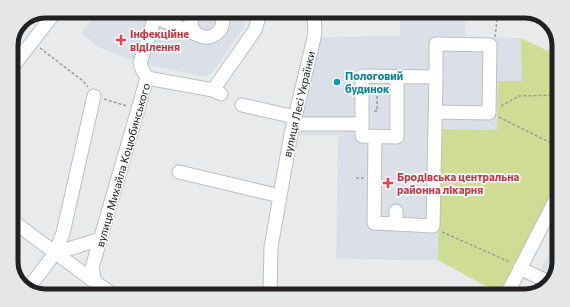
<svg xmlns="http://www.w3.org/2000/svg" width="570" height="307" font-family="Commissioner,sans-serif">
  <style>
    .built { fill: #dbdfe8 }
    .green { fill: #cfdd94 }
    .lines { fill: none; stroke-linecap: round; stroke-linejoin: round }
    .minor-casing { stroke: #bebec0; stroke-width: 15 }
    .path { stroke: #9b9c9d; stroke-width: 1.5; stroke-dasharray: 3 2; stroke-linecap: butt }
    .minor { stroke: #fff; stroke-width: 13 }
    .health-dot { fill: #e0444e; stroke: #f6f7f9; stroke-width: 1.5 }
    .culture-dot { fill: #0f9aa8; stroke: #f6f7f9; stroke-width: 1.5 }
    .labels { text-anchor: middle; stroke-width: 3.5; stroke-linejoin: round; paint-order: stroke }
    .health-label { font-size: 11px; font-weight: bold; fill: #be3a42; stroke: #f6f7f9; text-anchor: start }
    .culture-label { font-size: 11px; font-weight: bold; fill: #0d838f; stroke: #f6f7f9; text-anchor: start }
    .street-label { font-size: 11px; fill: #212122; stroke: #f6f7f9 }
    .rim { fill: none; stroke: #212122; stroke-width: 5 }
  </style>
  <rect width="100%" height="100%" fill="#e9eaec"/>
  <path class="built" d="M 98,11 L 243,12 L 245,20 L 244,25 L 242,30 L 213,72 L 205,77 L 140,63 L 98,47 L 81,33 Z
    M 400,14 L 465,14 L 465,37 L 521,38 L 522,82 L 498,82 L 498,130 L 439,129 L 438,260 L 336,259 L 338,135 L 297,135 L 318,37 L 400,36 Z
    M 556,240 L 555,277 L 544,290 L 528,295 Z"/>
  <path class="green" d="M 555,37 L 559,43 L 557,197 L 504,296 L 438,260 L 439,129 L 497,130 L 498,81 L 522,81 L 521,38 L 548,51 Z"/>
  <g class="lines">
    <defs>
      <path id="minor" d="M 143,12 L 198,35
        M 194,12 C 191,17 190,22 192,27 C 201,48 232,33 220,12
        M 11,69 L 56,11
        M 147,78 L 213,90 L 221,94
        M 147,78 L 142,69 L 140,63 L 155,17
        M 213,90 L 255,30 L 258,20 L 257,13
        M 242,105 L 295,117
        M 435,112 L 489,113 L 490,45 L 436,44 L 436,77
        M 293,124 L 362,124
        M 375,136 L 374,223 L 396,224 L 433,226 L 436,77 L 362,76 L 362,136 L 397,137 L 397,77
        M 179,172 L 280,196
        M 11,220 L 95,282 L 111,293
        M 396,224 L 396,211
        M 55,253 L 101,239
        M 520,268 L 550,283
        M 95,282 L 92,268 L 147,78
        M 28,289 L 55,253 L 63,233 L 94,96
        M 270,294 L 271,247 L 274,230 L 291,134 L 314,38 L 315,32 L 314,13
        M 506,296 L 557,197"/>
    </defs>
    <use href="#minor" class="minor-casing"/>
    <path class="path" d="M 495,37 L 497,20 L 501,14
      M 40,48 L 83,81 L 88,87
      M 104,99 L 127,106
      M 501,106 L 519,96 L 558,95
      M 374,111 L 377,111 L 377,86
      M 499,117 L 557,146
      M 356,178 L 364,178
      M 442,232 L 510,262"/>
    <use href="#minor" class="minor"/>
  </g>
  <g class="health-dot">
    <path d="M119 34h4v4h4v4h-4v4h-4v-4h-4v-4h4z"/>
    <path d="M386 177h4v4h4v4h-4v4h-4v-4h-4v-4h4z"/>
  </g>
  <circle class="culture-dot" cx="337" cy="82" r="4"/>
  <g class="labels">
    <g class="health-label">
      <text x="130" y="38">Інфекційне<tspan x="130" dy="13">віділення</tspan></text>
      <text x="397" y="181">Бродівська центральна<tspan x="397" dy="13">районна лікарня</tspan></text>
    </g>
    <g class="culture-label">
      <text x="345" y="80">Пологовий<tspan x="345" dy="13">будинок</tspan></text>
    </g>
    <g class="street-label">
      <text transform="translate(299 104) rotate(-77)" y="4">вулиця Лесі Українки</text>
      <text transform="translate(123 165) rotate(-74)" y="4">вулиця Михайла Коцюбинського</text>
    </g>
  </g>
  <path d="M0 0H570V307H0ZM45 18H525A27 27 0 0 1 552 45V262A27 27 0 0 1 525 289H45A27 27 0 0 1 18 262V45A27 27 0 0 1 45 18Z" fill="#e5e6e8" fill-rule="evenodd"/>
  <path class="rim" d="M45 18H525A27 27 0 0 1 552 45V262A27 27 0 0 1 525 289H45A27 27 0 0 1 18 262V45A27 27 0 0 1 45 18Z"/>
</svg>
